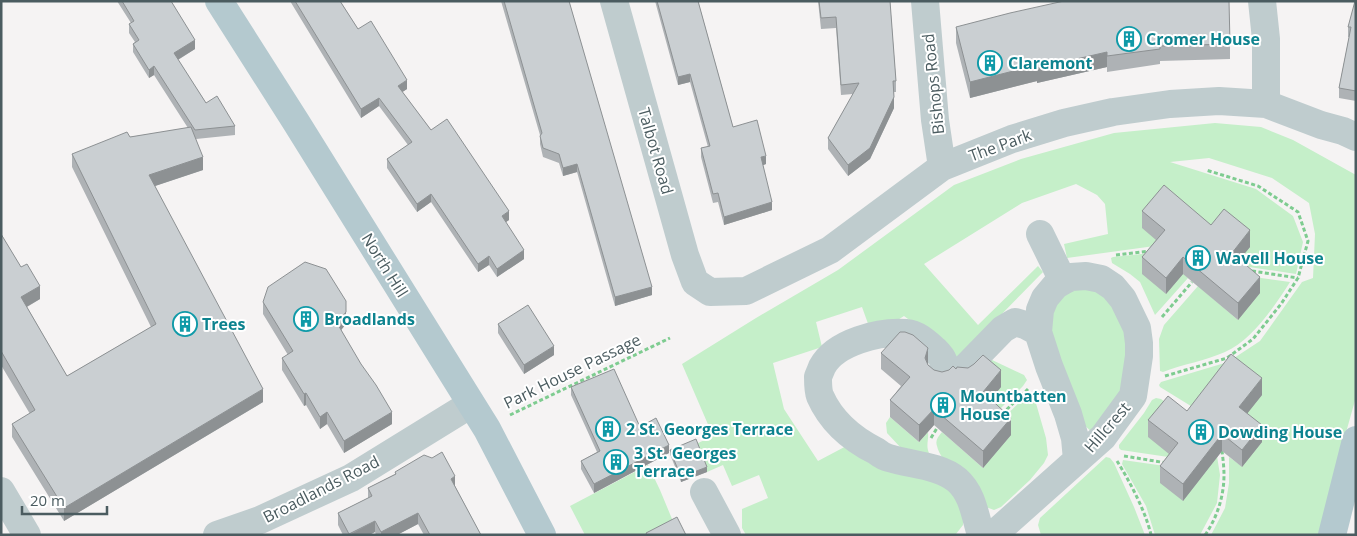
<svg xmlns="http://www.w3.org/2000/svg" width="1357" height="536" font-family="'Open Sans',sans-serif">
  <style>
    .green { fill: #c5efc9 }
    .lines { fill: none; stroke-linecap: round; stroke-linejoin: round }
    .path { stroke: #7ecc90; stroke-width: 3; stroke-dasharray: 4 2.5; stroke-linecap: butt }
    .minor { stroke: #bfccce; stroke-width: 28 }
    .major { stroke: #b4c9cf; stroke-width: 28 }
    .wall { fill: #aeb2b5 }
    .shaded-wall { fill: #8d9193 }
    .building { fill: #cacfd2; stroke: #8d9193 }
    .labels { text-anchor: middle; stroke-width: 4; stroke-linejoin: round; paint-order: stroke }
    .culture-label { font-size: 16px; font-weight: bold; fill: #0d838f; stroke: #fff; text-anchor: start }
    .street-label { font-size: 16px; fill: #4b5c60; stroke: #fff }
  </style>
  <rect width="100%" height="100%" fill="#f5f3f3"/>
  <path class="green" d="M 1215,123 L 1261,127 L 1293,140 L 1356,175 L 1356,397 L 1345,436 L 1322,535 L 1211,535 L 1225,508 L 1229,483 L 1229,457 L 1243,467 L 1199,411 L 1160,387 L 1159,385 L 1161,382 L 1228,362 L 1260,341 L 1302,282 L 1313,278 L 1315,234 L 1309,203 L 1272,178 L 1209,158 L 1170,162 L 1256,189 L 1293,216 L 1303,242 L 1296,274 L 1236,265 L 1162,245 L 1067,258 L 1064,244 L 1108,234 L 1105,204 L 1097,195 L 1076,184 L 1022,203 L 924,264 L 978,325 L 1038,266 L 1043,272 L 952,365 L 946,347 L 904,316 L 885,328 L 871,332 L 862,307 L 816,322 L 822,347 L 773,363 L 784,409 L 818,461 L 852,443 L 942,480 L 963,507 L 963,525 L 956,534 L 746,535 L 742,528 L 742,509 L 768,498 L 759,475 L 732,486 L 723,465 L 707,472 L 696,444 L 713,436 L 682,364 L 756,318 L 838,270 L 954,185 L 1021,159 L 1114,133 Z
    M 1161,252 L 1188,278 L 1155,315 L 1140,282 L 1130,274 L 1112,263 L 1111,258 L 1113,257 Z
    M 1239,275 L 1290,282 C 1275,306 1251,341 1225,352 C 1205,361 1183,364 1163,372 L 1160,371 L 1159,339 L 1164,325 L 1198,286 L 1238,320 Z
    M 1076,288 L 1100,291 L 1113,305 L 1124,325 L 1129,356 L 1123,397 L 1093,433 L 1084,425 L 1046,330 L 1060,297 Z
    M 990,359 L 1024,375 L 1027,380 L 1023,386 L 991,418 L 981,360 Z
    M 1029,393 L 1033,393 L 1046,438 L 1048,455 L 1044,463 L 1030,480 L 1001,507 L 994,510 L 986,507 C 974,494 940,462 937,446 C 935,440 938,437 942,432 L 983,468 L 998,423 Z
    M 1156,398 L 1161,399 L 1191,422 L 1175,458 L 1121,450 L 1119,448 L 1119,445 L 1144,413 L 1152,400 Z
    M 890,417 L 919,442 L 928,432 C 929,441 925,446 930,455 L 901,448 L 887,433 L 886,423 Z
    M 1217,456 L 1220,475 L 1217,503 L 1200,535 L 1155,535 L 1146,506 L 1122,464 L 1123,460 L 1172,467 Z
    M 1106,457 L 1110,458 L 1114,463 L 1134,507 L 1145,535 L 1041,535 L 1038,525 L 1040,518 Z
    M 648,465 L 660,490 L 677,531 L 669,535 L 585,535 L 570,506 Z"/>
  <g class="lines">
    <path class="path" d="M 1116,255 L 1150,251
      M 1252,271 L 1298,278
      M 1162,317 L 1192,282
      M 1165,376 L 1227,358 L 1253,339 L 1281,304 L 1298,278 L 1308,241 L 1298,212 L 1258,186 L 1206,170
      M 1002,414 L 1028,389
      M 510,415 L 670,338
      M 931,438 L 937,428
      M 1124,456 L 1167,463
      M 1117,461 C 1129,480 1146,512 1151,535
      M 1205,535 C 1217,518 1224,496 1224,475 C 1224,467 1223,459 1222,451"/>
    <path class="minor" d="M 614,1 L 685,255 L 695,282 L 710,292 L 746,291 L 830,250 L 942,167 L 1012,139 L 1064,123 L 1113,112 L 1170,104 L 1219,101 L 1266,104 L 1321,125 L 1343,131 L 1356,137
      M 925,1 L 935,120 L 942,167
      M 1262,1 L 1266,39 L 1266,104
      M 1040,234 L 1063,281
      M 963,370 L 1003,329 L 1015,322 L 1025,325 L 1038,332
      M 941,373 C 947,363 943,358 935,350 C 927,343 918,334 906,333 C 880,331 835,342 822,367 C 821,370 819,374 818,377 C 818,383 818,391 820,396 C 831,421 852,439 876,451 C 880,454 884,457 889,458 C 911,465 939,465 957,480 C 973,494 975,516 981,535
      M 1,491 L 27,535
      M 704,492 L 727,535
      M 217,535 L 260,520 L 351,478 L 471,404
      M 993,535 L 1103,437 L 1133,396 L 1139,356 L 1139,343 L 1137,328 L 1123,299 L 1113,287 L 1101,279 L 1086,276 L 1071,277 L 1063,281 L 1056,285 L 1045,298 L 1040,310 L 1038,332 L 1049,366 L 1068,414 L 1075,438 L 1077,460"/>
    <path class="major" d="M 219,1 L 296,122 L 487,429 L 542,535
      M 1332,535 L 1356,440"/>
  </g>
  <path class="wall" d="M 117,1 L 171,1 L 195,49 L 178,60 L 206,103 L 235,126 L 235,135 L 196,139 L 203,170 L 155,186 L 263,402 L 64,521 L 12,437 L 12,424 L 30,414 L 1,365 L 1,234 L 40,299 L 27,307 L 67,376 L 151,327 L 72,167 L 72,154 L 130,137 L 188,128 L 154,75 L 149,78 L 133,52 L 133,44 L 135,42 L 129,33 L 129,24 L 131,23 Z
    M 290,1 L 340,1 L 358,29 L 407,89 L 402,92 L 431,130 L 509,220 L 505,222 L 524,259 L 497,277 L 489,265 L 478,272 L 431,202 L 417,212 L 387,168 L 387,159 L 408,145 L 379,106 L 361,118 Z
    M 501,1 L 569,1 L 652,295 L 615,306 L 577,172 L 563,176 L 559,163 L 543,157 L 540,144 L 540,135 Z
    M 655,1 L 698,1 L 733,127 L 766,164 L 763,165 L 772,210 L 724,225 L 718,202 L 713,203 L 701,157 L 701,148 L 708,147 L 690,82 L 678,85 Z
    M 818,1 L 890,1 L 896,81 L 896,92 L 894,92 L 894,108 L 870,159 L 848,176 L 828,149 L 828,138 L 853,94 L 841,95 L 836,28 L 821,29 Z
    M 1356,1 L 1356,101 L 1339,98 L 1339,88 L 1349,37 L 1348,37 L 1348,27 Z
    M 956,27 L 1230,44 L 1230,59 L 1160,61 L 1160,64 L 1107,72 L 1107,67 L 1037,83 L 1037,81 L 970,98 L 956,43 Z
    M 1142,211 L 1211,225 L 1250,247 L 1240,259 L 1260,293 L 1238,320 L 1183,274 L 1166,294 L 1142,274 L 1142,257 L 1156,240 L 1142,228 Z
    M 263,302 L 346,324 L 341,330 L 392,424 L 344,453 L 327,424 L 320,429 L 306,405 L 304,406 L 282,370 L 282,358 L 288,355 L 263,314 Z
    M 498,324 L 554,355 L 524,374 L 498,333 Z
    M 881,353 L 928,363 L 928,365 L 934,370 L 942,372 L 956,369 L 1001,387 L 991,399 L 1011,435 L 983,468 L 934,425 L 919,442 L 890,417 L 890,400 L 901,386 L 881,369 Z
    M 571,387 L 640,427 L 669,453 L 594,493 L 581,469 L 581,461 L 597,452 L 571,395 Z
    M 1262,395 L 1247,413 L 1262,442 L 1242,467 L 1222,451 L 1183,501 L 1160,483 L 1160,466 L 1169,454 L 1148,437 L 1148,420 L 1187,411 Z
    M 670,450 L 707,472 L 681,482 L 670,454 Z
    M 395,472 L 455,486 L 481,535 L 424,535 L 418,524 L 397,535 L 376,535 L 375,532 L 369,535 L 343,535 L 338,525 L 338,513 L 368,498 L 368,488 L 395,474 Z"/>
  <path class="shaded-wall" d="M 195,40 L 195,49 L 174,62 L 174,53 Z
    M 1107,52 L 1107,67 L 1037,83 L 1037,68 Z
    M 1037,65 L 1037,81 L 970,98 L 970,82 Z
    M 154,66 L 154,75 L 149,78 L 149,70 Z
    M 690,74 L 690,82 L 678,85 L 678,77 Z
    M 407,80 L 407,89 L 398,95 L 398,86 Z
    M 894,97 L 894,108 L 870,159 L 848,176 L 848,165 Z
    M 379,98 L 379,106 L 361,118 L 361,109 Z
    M 766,156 L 766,164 L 761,166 L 761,157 Z
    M 203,157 L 203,170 L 149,188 L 149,175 Z
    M 577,164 L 577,172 L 563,176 L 563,168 Z
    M 431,194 L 431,202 L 417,212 L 417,204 Z
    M 772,202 L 772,210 L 724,225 L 724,217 Z
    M 509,211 L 509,220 L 502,225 L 502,216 Z
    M 1250,230 L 1250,247 L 1232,269 L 1232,253 Z
    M 524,250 L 524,259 L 497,277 L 497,269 Z
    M 489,256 L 489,265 L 478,272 L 478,264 Z
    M 1183,257 L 1183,274 L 1166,294 L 1166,278 Z
    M 1260,277 L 1260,293 L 1238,320 L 1238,303 Z
    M 40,286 L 40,299 L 21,310 L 21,297 Z
    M 652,287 L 652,295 L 615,306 L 615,297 Z
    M 346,312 L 346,324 L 337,335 L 337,323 Z
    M 554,346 L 554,355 L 524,374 L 524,365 Z
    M 928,348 L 928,365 L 925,358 Z
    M 1001,370 L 1001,387 L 983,409 L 983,392 Z
    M 1262,378 L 1262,395 L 1239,424 L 1239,407 Z
    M 263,389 L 263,402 L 64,521 L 64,508 Z
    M 306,393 L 306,405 L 304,406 L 304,394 Z
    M 934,409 L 934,425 L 919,442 L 919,425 Z
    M 327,412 L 327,424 L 320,429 L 320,417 Z
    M 392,412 L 392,424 L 344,453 L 344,441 Z
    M 1011,418 L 1011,435 L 983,468 L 983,451 Z
    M 1262,425 L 1262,442 L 1242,467 L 1242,450 Z
    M 1222,434 L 1222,451 L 1183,501 L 1183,484 Z
    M 669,445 L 669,453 L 594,493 L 594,484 Z
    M 707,467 L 707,472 L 681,482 L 681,477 Z
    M 455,476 L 455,488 L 451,479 Z
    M 418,513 L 418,524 L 397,535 L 381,535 L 381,532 Z
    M 375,521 L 375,532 L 369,535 L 349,535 Z"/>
  <path class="building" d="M 122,1 L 171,1 L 195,40 L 174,53 L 206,103 L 217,96 L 235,126 L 195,130 L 154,66 L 149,70 L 133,44 L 139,40 L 129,24 L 134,21 Z
    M 295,1 L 340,1 L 358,29 L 371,21 L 407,80 L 398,86 L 431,130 L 447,119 L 509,211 L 502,216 L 524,250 L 497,269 L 489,256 L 478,264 L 431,194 L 417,204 L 387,159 L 412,142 L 379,98 L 361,109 Z
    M 504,1 L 569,1 L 652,287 L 615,297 L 577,164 L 563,168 L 559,154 L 543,148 L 540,136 L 542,133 Z
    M 657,1 L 698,1 L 733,127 L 757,120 L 766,156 L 761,157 L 772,202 L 724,217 L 718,193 L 713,194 L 701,148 L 710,146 L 690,74 L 678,77 Z
    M 819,1 L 890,1 L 896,81 L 893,81 L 894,97 L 870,148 L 848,165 L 828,138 L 859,83 L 841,85 L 836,17 L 821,18 Z
    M 1064,1 L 1229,1 L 1230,44 L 1160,46 L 1160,49 L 1107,56 L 1107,52 L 1037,68 L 1037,65 L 970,82 L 956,27 L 1010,13 Z
    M 1355,1 L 1356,1 L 1356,91 L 1339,88 L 1351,27 L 1348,27 Z
    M 191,127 L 203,157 L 149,175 L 263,389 L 64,508 L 12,424 L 35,410 L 1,351 L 1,234 L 21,267 L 27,264 L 40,286 L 21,297 L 67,376 L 156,324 L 72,154 L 127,132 L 130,137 Z
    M 1164,185 L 1211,225 L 1224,209 L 1250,230 L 1232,253 L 1260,277 L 1238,303 L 1183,257 L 1166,278 L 1142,257 L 1165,230 L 1142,211 Z
    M 305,262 L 326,269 L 346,301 L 346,312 L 337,323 L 361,364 L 376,385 L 392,412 L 344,441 L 327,412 L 320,417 L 306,393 L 304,394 L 282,358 L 293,351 L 263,302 L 268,287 Z
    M 528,305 L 554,346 L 524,365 L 498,324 Z
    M 900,332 L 905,332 L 913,335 L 928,348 L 925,358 L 928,365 L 934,370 L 942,372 L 949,370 L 953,366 L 956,369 L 957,367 L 968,368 L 974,364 L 983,355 L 1001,370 L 983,392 L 1011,418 L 983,451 L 934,409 L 919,425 L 890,400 L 910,377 L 881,353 Z
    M 1231,354 L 1262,378 L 1239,407 L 1262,425 L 1242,450 L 1222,434 L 1183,484 L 1160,466 L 1178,443 L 1148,420 L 1168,396 L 1187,411 Z
    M 614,369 L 640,427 L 656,418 L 669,445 L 594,484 L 581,461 L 600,451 L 571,387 Z
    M 696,439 L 707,467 L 681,477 L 670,450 Z
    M 442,452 L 455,476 L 451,479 L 481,535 L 430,535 L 418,513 L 381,532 L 375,521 L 349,534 L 338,513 L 372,496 L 368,488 L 396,474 L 395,472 L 424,455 L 432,458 Z
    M 677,517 L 686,535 L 647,535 L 646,533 Z"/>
  <defs>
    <symbol id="building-ring" viewBox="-11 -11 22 22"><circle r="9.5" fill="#fff" stroke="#0f9aa8" stroke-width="1.5"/><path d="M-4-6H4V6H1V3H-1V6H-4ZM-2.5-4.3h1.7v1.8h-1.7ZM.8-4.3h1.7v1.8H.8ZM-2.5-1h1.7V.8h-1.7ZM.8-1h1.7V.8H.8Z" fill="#0f9aa8"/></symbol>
  </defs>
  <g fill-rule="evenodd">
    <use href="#building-ring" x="1115" y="25" width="28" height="28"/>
    <use href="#building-ring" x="976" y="49" width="28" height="28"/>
    <use href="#building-ring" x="1184" y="244" width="28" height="28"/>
    <use href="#building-ring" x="292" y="305" width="28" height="28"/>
    <use href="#building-ring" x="171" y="310" width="28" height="28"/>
    <use href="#building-ring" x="929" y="391" width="28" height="28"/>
    <use href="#building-ring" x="594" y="415" width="28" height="28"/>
    <use href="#building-ring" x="1187" y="418" width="28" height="28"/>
    <use href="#building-ring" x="602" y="448" width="28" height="28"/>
  </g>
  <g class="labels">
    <g class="culture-label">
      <text x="1146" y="45">Cromer House</text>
      <text x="1008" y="69">Claremont</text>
      <text x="1216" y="264">Wavell House</text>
      <text x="324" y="325">Broadlands</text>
      <text x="202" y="330">Trees</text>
      <text x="960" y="402">Mountbatten<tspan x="960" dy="18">House</tspan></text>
      <text x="626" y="435">2 St. Georges Terrace</text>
      <text x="1218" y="438">Dowding House</text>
      <text x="634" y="459">3 St. Georges<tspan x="634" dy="18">Terrace</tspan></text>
    </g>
    <g class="street-label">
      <text transform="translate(933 84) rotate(-96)" y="6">Bishops Road</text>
      <text transform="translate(1000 145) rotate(-20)" y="6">The Park</text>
      <text transform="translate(656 151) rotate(74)" y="6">Talbot Road</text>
      <text transform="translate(385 265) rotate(58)" y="6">North Hill</text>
      <text transform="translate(572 371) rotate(-26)" y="6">Park House Passage</text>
      <text transform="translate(1107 427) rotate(-49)" y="6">Hillcrest</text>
      <text transform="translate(321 489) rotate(-27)" y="6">Broadlands Road</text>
    </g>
  </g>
  <rect width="1357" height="536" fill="none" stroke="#4b5c60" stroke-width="5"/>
  <path d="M22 506v8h85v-8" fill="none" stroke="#4b5c60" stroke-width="2.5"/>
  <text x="30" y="506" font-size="15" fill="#4b5c60" stroke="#ffffff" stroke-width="4" paint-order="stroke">20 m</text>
</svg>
